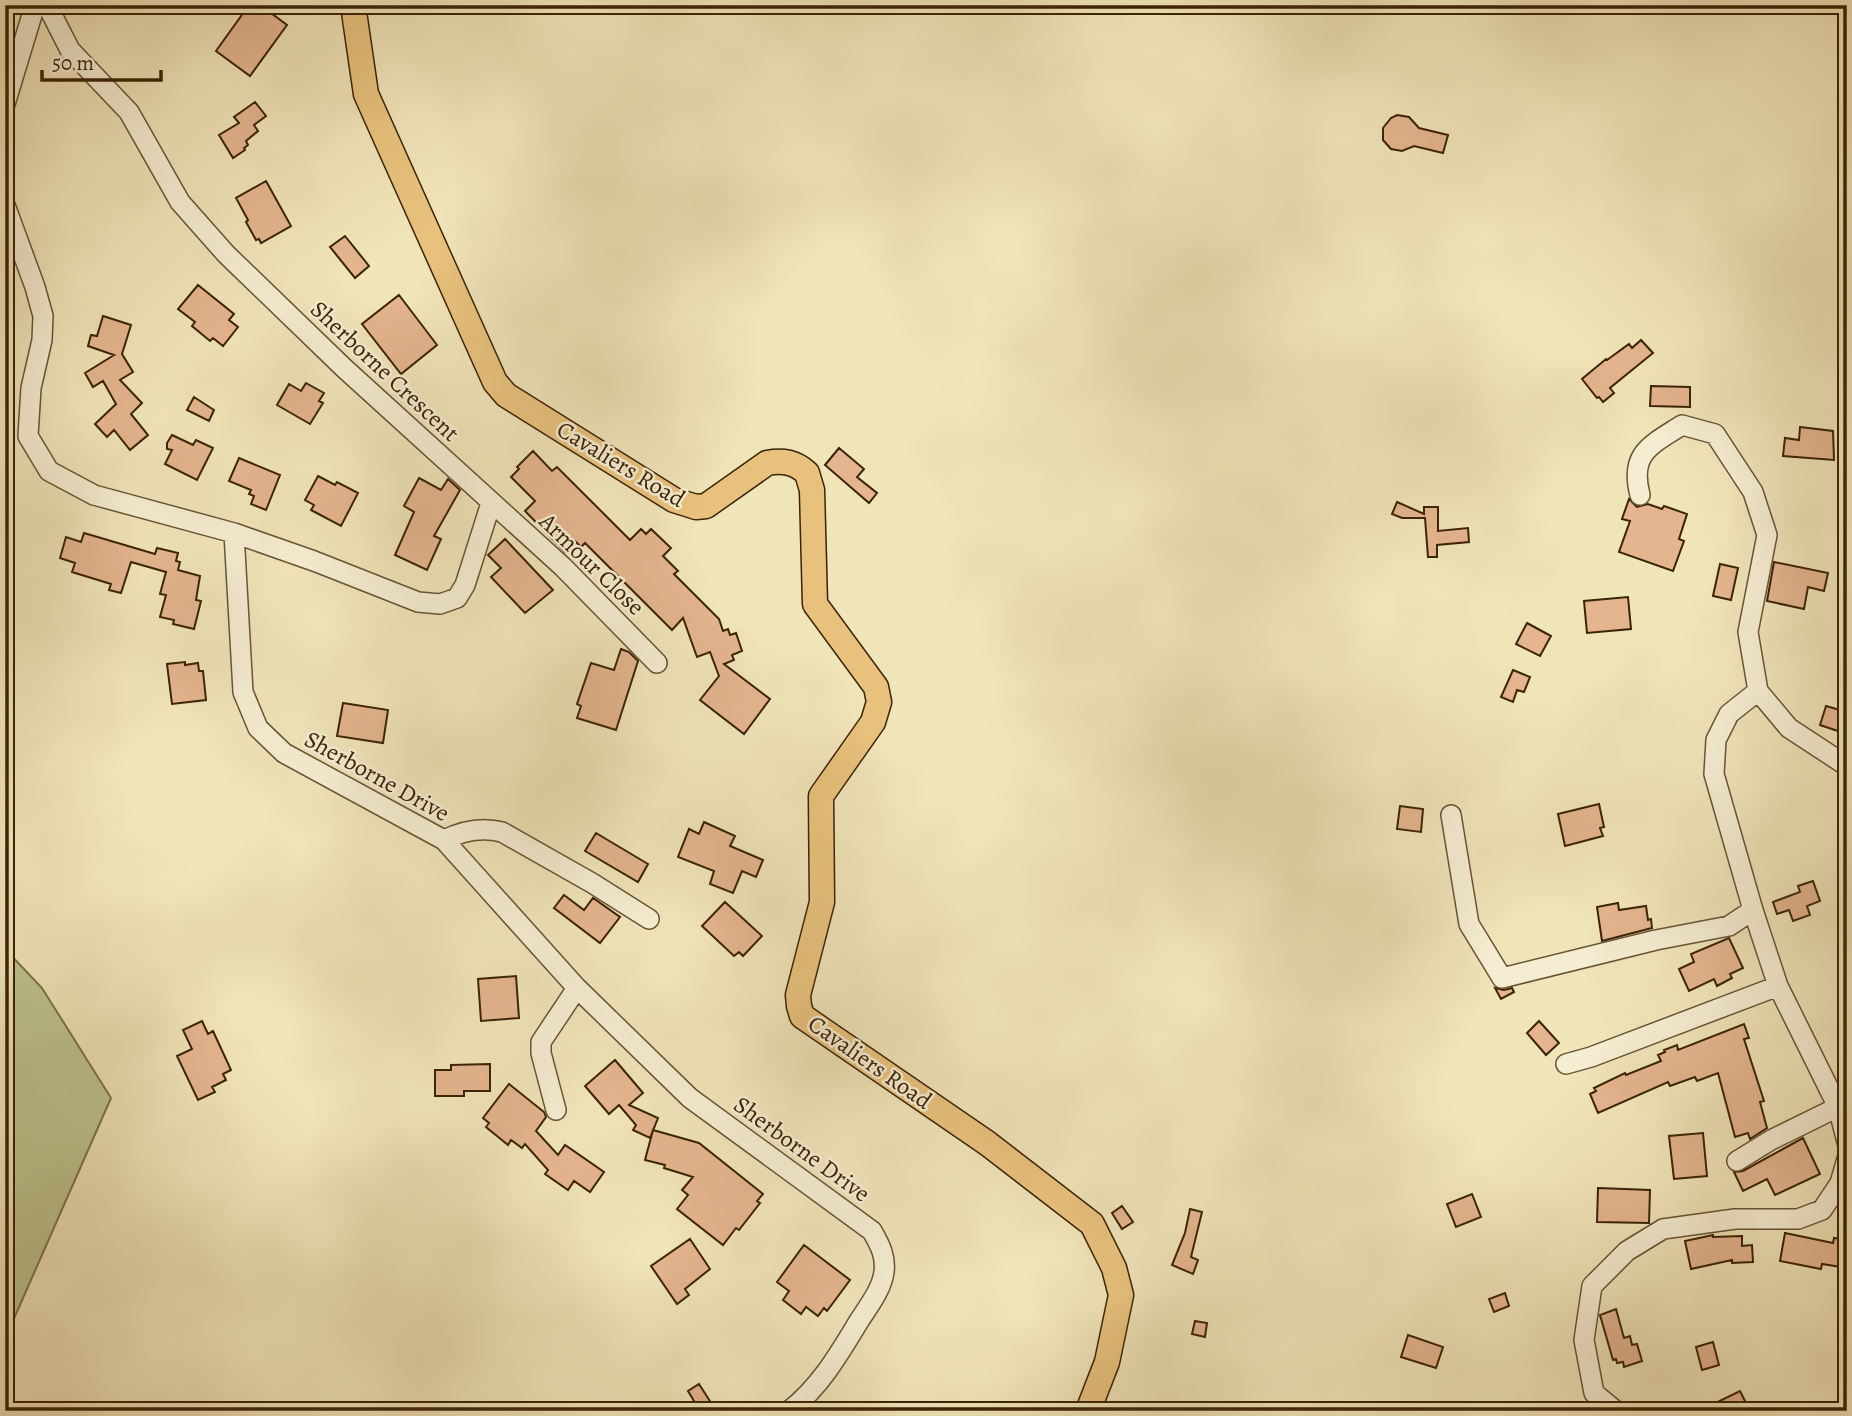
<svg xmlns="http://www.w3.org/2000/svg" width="1852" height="1416" font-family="Alegreya,serif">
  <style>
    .green { fill: #bdc38d; stroke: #7c734a; stroke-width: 2 }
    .building { fill: #e4b58e; stroke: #3b2307; stroke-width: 2 }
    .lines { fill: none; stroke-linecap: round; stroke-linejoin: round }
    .minor-casing { stroke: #685334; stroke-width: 22 }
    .major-casing { stroke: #3b2307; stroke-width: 27 }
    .minor { stroke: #f5edd2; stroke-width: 19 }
    .major { stroke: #e8c27c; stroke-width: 24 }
    .labels { text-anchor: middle; stroke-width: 5; stroke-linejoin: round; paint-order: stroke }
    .street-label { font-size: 24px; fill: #3b2307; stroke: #f5edd2 }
  </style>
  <rect width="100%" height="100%" fill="#f0e4b9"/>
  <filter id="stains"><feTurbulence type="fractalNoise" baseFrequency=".00286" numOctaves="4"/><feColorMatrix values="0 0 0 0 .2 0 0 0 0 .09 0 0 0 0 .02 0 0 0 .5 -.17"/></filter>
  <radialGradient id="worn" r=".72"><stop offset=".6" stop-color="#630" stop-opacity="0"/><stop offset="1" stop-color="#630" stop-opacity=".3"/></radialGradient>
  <path class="green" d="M 5,949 L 42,988 L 111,1098 L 5,1339 Z"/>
  <path class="building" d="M 249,5 L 260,5 L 287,25 L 250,76 L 216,51 Z
    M 255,102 L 266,116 L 254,125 L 258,131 L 246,141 L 248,145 L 244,148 L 245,150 L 233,158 L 219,135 L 239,123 L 234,117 Z
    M 1397,115 L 1409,117 L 1419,128 L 1448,135 L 1443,153 L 1414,146 L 1402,151 L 1391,149 L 1383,140 L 1383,128 L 1391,118 Z
    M 266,181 L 291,226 L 261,243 L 259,239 L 256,240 L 246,222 L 248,220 L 236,198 Z
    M 345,236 L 369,266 L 355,278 L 330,247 Z
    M 198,285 L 234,314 L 229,320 L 238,327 L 223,346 L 213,338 L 210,341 L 192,326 L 195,322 L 178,309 Z
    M 399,295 L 437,345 L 401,374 L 362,324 Z
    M 103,316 L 131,325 L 122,354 L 133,372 L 120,380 L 142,403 L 131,414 L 148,435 L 130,450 L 114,430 L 107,437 L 95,424 L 116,404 L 103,381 L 93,387 L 85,373 L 114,355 L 88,346 L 91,335 L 97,336 Z
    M 1641,340 L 1653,353 L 1610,388 L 1614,393 L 1603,402 L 1599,397 L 1597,398 L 1582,379 L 1606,359 L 1607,360 L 1629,344 L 1632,348 Z
    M 306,383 L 324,393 L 319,401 L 323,403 L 310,424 L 277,405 L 289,384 L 301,391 Z
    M 1651,386 L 1690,387 L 1690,407 L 1650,406 Z
    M 194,397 L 214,410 L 209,421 L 187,410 Z
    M 1800,427 L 1833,431 L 1834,460 L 1783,456 L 1785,438 L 1799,440 Z
    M 172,435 L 193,445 L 196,440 L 213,448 L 197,480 L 165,464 L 172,450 L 167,449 L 167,443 Z
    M 839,448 L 864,469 L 857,477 L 877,493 L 869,503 L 825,465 Z
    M 533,451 L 552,471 L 557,467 L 630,540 L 641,529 L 646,534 L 651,529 L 671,548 L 663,556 L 678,571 L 674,574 L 719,619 L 723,631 L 728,629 L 730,635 L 736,633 L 742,651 L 732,655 L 734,660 L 724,664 L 770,699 L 744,734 L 700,700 L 719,676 L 710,652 L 697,657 L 683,618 L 672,630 L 585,543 L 581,547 L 575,541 L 565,552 L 525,511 L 535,501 L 511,477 L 519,469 L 517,467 Z
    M 239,458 L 280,475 L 266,510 L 251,504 L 254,496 L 249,494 L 251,490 L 229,481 Z
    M 318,476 L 335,485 L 337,482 L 358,493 L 341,526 L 311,510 L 314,505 L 305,500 Z
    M 419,478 L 441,490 L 448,479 L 460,490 L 434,536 L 441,539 L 427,570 L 395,555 L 414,512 L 404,506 Z
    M 1629,499 L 1637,507 L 1648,504 L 1662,509 L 1664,506 L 1687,514 L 1679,539 L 1684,541 L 1673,571 L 1619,552 L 1630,521 L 1622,519 Z
    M 1397,502 L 1424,514 L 1424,507 L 1438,507 L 1438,531 L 1468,528 L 1469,542 L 1437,545 L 1437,557 L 1428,557 L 1425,518 L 1402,518 L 1392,514 Z
    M 84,533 L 155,554 L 157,548 L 178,553 L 176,561 L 180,562 L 178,570 L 200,576 L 196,600 L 201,601 L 194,629 L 173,624 L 174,620 L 160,617 L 166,595 L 160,594 L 166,572 L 131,562 L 121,593 L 109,590 L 111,584 L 72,572 L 75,563 L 60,558 L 66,537 L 81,542 Z
    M 505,539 L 553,590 L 525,613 L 491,577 L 501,568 L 488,555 Z
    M 1774,562 L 1828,573 L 1824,591 L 1808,587 L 1804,609 L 1767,601 Z
    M 1720,564 L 1738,568 L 1731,600 L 1713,596 Z
    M 1628,597 L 1631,629 L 1587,633 L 1584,601 Z
    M 1527,623 L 1551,636 L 1540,656 L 1516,644 Z
    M 621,649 L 629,652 L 638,661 L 616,730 L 577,718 L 581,706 L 577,704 L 591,663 L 614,670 Z
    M 185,662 L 185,665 L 198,663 L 199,671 L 203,671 L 206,700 L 172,704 L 167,664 Z
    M 1513,670 L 1530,677 L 1524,692 L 1517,690 L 1513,702 L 1501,697 Z
    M 343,703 L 388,710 L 383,743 L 337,736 Z
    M 1826,706 L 1847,712 L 1847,734 L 1820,725 Z
    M 1599,804 L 1604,827 L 1600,828 L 1603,836 L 1565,846 L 1558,814 Z
    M 1400,806 L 1423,809 L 1421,832 L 1397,829 Z
    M 704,822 L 735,836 L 730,846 L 763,860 L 756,877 L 742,871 L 733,893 L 710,884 L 714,871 L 678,857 L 689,829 L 699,834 Z
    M 596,833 L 648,864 L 638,882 L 585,851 Z
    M 1813,881 L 1820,901 L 1807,906 L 1810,915 L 1793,921 L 1789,910 L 1777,914 L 1773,902 L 1800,892 L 1798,886 Z
    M 564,895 L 584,910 L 593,898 L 620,917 L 600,943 L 554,908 Z
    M 725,902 L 762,936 L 743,956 L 739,952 L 734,956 L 702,926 Z
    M 1618,903 L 1619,910 L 1646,906 L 1648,920 L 1651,919 L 1652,928 L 1602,941 L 1597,907 Z
    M 1729,938 L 1743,968 L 1730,974 L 1732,978 L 1717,986 L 1714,979 L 1689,991 L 1679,969 L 1694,962 L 1691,954 Z
    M 516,976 L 519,1018 L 481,1021 L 478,979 Z
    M 1495,988 L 1504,990 L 1512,988 L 1514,992 L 1501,999 Z
    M 202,1021 L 208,1034 L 213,1031 L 231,1070 L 223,1074 L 226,1080 L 212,1087 L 215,1092 L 198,1100 L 177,1056 L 192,1049 L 183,1030 Z
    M 1539,1021 L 1559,1043 L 1546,1055 L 1527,1033 Z
    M 1744,1024 L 1749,1038 L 1744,1039 L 1764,1101 L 1760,1102 L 1767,1128 L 1750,1139 L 1748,1133 L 1735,1137 L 1718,1073 L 1697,1081 L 1695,1077 L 1670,1086 L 1668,1082 L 1598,1113 L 1590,1094 L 1596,1091 L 1594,1088 L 1625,1073 L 1626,1075 L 1661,1061 L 1658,1055 L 1665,1052 L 1664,1050 L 1677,1045 L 1678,1050 Z
    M 615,1060 L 643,1093 L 629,1105 L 658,1118 L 650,1138 L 633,1130 L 636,1125 L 619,1105 L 609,1114 L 585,1086 Z
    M 490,1064 L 490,1091 L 464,1091 L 464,1096 L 435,1096 L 435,1070 L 451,1070 L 451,1065 Z
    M 509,1084 L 544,1112 L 546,1117 L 536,1131 L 558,1155 L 565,1145 L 604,1172 L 590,1192 L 574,1181 L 568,1190 L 545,1174 L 548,1170 L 525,1144 L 522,1148 L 511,1140 L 508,1145 L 486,1127 L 489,1123 L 483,1118 Z
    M 653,1130 L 699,1143 L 763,1194 L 757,1201 L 760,1203 L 739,1230 L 736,1228 L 723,1245 L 677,1209 L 688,1195 L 682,1190 L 693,1177 L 664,1168 L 665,1165 L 645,1160 Z
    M 1703,1133 L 1707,1176 L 1674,1179 L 1669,1136 Z
    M 1803,1138 L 1820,1174 L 1775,1195 L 1767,1179 L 1743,1191 L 1734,1172 L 1743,1171 Z
    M 1598,1188 L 1650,1190 L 1649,1223 L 1597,1222 Z
    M 1472,1194 L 1481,1217 L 1456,1227 L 1447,1204 Z
    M 1122,1206 L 1133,1222 L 1122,1229 L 1112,1213 Z
    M 1190,1209 L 1202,1212 L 1191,1257 L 1198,1260 L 1193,1274 L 1172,1265 L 1185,1233 Z
    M 1785,1233 L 1833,1243 L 1834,1238 L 1847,1240 L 1847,1268 L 1822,1264 L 1821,1269 L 1780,1261 Z
    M 1713,1235 L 1713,1237 L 1742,1236 L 1742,1246 L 1752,1245 L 1753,1262 L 1732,1263 L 1732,1260 L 1691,1269 L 1685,1241 Z
    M 690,1239 L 710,1269 L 685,1289 L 689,1295 L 677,1304 L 651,1266 Z
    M 804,1245 L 850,1280 L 827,1311 L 824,1308 L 818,1316 L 806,1307 L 801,1314 L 783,1300 L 789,1291 L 777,1282 Z
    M 1505,1293 L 1509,1306 L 1494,1312 L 1489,1299 Z
    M 1616,1309 L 1624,1338 L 1630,1336 L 1632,1345 L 1637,1344 L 1642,1361 L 1624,1367 L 1623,1362 L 1617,1363 L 1616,1359 L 1613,1360 L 1600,1315 Z
    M 1195,1321 L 1207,1323 L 1205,1337 L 1192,1334 Z
    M 1408,1335 L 1443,1347 L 1436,1368 L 1401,1357 Z
    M 1713,1342 L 1719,1365 L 1702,1370 L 1696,1347 Z
    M 699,1384 L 713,1406 L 706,1411 L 700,1411 L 688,1391 Z
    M 1740,1391 L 1750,1411 L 1699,1411 Z"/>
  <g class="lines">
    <defs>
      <path id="minor" d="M 47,5 L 70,50 L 129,112 L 180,202 L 226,254 L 344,368 L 563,567 L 657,663
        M 5,104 L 35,5
        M 5,205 L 35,287 L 43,316 L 42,340 L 31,388 L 28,436 L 49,471 L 94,495 L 234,533 L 314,561 L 418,602 L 440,604 L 457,598 L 465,585 L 491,503
        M 1640,495 C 1629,453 1651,445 1682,425 L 1715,434 L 1753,492 L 1767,535 L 1748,632 L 1758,691
        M 234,533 L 243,692 L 258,728 L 284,753 L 444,840 L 577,988 L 690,1098 L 872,1231 C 880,1245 886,1256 884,1272 C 882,1289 868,1307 859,1321 C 839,1354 820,1387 789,1411
        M 1758,691 L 1789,728 L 1847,766
        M 1451,815 L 1469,924 L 1502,978 L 1656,940 L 1729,926 L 1753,910 L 1714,774 L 1716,740 L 1729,714 L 1758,691
        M 444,840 C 462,831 483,827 502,832 L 592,883 L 649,919
        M 1566,1064 L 1591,1057 L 1778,986 L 1753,910
        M 1838,1107 L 1847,1142
        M 556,1110 L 541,1053 L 541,1042 L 577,988
        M 1737,1161 L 1771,1140 L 1838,1107 L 1778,986
        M 1616,1411 L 1594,1393 L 1584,1340 L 1592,1286 L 1627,1251 L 1663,1229 L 1735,1219 L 1798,1219 L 1822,1210 L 1840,1183 L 1847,1159"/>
      <path id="major" d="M 353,5 L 366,94 L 495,382 L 506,395 L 674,500 L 696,507 L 706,506 L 767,463 C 783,460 795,462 807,473 L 812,490 L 815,604 L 876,687 L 879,702 L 873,722 L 821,796 L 822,902 L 798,995 L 799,1006 L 802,1016 L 987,1143 L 1092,1224 L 1114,1268 L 1121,1295 L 1107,1362 L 1088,1411"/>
    </defs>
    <use href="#minor" class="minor-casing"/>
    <use href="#major" class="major-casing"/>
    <use href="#minor" class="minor"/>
    <use href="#major" class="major"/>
  </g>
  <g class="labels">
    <g class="street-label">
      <text transform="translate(385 371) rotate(43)" y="8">Sherborne Crescent</text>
      <text transform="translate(621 464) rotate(31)" y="8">Cavaliers Road</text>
      <text transform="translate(592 564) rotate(44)" y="8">Armour Close</text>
      <text transform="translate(377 776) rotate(29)" y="8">Sherborne Drive</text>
      <text transform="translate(870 1062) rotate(35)" y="8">Cavaliers Road</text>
      <text transform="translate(802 1149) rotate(36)" y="8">Sherborne Drive</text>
    </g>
  </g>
  <rect width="1852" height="1416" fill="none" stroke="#f0e4b9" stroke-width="28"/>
  <rect x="7" y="7" width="1838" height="1402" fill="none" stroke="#3b2307" stroke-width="3.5"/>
  <rect x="14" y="14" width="1824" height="1388" fill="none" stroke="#3b2307" stroke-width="2"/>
  <path d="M42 70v10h119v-10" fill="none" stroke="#3b2307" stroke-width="3.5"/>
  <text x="52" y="70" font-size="21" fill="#3b2307" stroke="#f5edd2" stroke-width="5" paint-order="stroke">50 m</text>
  <rect width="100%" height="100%" filter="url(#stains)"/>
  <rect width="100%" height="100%" fill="url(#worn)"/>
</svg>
